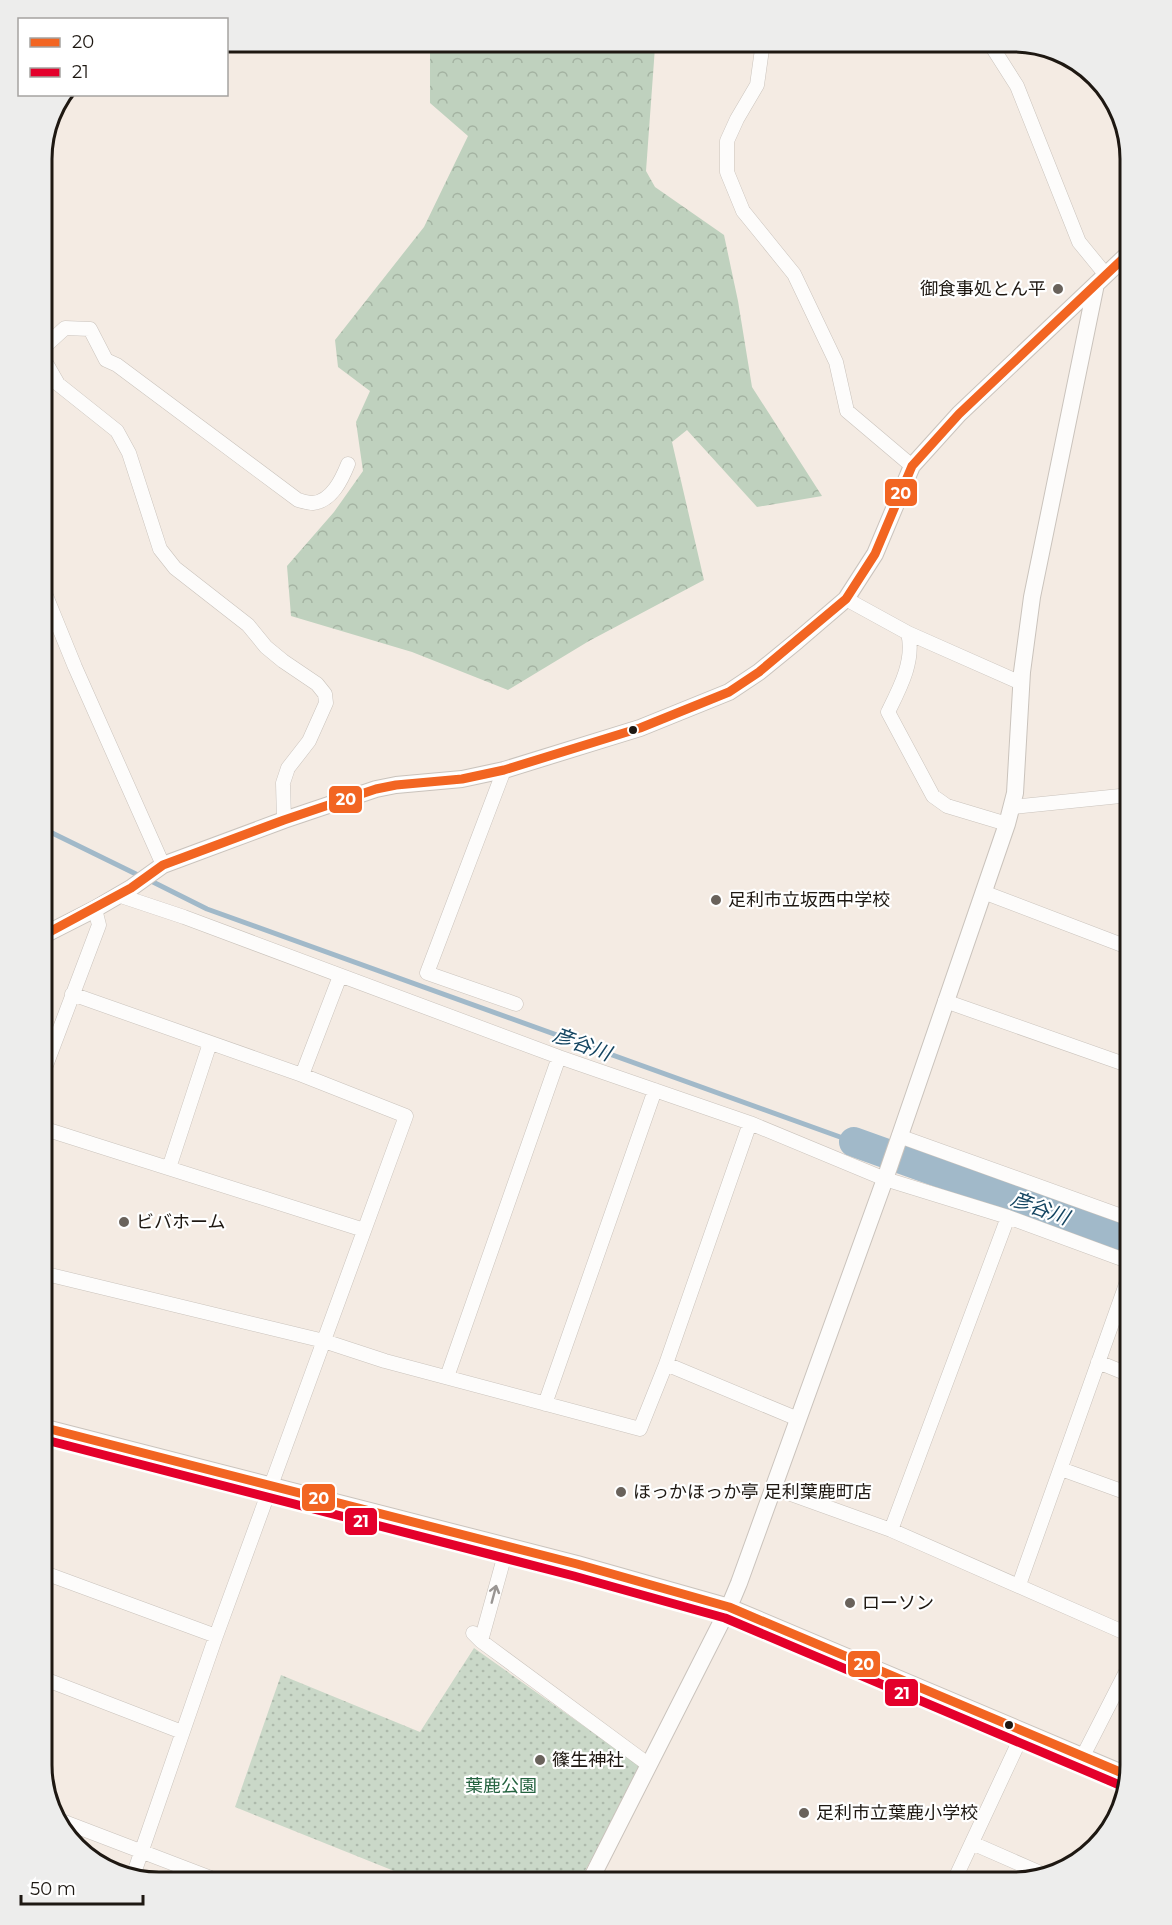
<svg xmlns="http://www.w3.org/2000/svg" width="1172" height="1925" font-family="Montserrat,'Noto Sans JP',sans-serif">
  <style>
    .green { fill: url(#green-dots) }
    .forest { fill: url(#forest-crowns) }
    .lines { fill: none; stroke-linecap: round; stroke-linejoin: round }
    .stream { stroke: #a1b9c9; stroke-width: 5 }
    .river { stroke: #a1b9c9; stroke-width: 30 }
    .minor-casing { stroke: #cac3bc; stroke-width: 15 }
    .tertiary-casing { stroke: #cac3bc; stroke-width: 18 }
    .minor { stroke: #fdfcfb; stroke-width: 14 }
    .tertiary { stroke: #fdfcfb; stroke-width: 16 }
    .bus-1-casing { stroke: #fff; stroke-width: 14 }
    .bus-2-casing { stroke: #fff; stroke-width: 14 }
    .bus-1 { stroke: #f26522; stroke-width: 9 }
    .bus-2 { stroke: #e4002b; stroke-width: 9 }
    .oneway { stroke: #999592 }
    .poi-dot { fill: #69625b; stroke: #fff; stroke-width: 2 }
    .bus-dot { fill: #1e1812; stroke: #fff; stroke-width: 2 }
    .labels { text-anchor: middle; stroke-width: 4.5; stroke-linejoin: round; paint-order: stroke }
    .poi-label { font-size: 18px; fill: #1e1812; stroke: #fff; text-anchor: start }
    .park-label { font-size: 18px; fill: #256340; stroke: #fff }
    .water-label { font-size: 20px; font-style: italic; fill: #144561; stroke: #fff }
    .rim { fill: none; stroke: #1e1812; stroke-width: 3 }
    .line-badge { stroke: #fff; stroke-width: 2 }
    .badge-label { font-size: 16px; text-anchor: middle; font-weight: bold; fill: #fff }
  </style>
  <defs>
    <pattern id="green-dots" width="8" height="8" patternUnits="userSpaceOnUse" patternTransform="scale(1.5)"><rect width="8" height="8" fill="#cad8c8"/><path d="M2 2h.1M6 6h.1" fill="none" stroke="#adb9ab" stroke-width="1.8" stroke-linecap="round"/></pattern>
    <pattern id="forest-crowns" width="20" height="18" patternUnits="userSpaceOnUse" patternTransform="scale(1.5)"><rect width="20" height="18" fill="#bfd1be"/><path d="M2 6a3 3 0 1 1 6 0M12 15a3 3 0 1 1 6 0" fill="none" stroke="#a4b3a2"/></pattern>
  </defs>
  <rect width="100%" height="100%" fill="#f4ebe3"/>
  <path class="green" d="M 474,1648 L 643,1768 L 578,1883 L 424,1883 L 235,1807 L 281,1675 L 420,1732 Z"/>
  <path class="forest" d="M 430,42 L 633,42 L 655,47 L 646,171 L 655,187 L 724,235 L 738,301 L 752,387 L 822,496 L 757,507 L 687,430 L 672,442 L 704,580 L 589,641 L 508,690 L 412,652 L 291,616 L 287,566 L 334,512 L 363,471 L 356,422 L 370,391 L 338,367 L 335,340 L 424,227 L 468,136 L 430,103 Z"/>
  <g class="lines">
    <path class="stream" d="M 42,828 L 140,876
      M 149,880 L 207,909 L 854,1142"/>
    <path class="river" d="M 854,1142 L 1130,1241"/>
    <defs>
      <path id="minor" d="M 763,42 L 757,85 L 737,119 L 727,141 L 727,172 L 743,211 L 794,274 L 836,362 L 847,411 L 912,466
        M 989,42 L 1017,86 L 1079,242 L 1106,275
        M 42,349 L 65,328 L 90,329 L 106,360 L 117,365 L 298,500 C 302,501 308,503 313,503 C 332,501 342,479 348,464
        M 42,356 L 58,384 L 117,431 L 129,453 L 160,549 L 175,568 L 248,625 L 266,647 L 283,661 L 317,684 L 325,694 L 326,703 L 309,741 L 288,768 L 283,783 L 284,820
        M 42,586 L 75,667 L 163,865
        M 846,599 L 908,633 C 915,660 900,688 888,712 L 933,796 L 947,806 L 1007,824
        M 908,633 L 1021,683
        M 504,770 L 427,973 L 516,1004
        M 1012,807 L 1130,795
        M 983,892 L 1130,948
        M 118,895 L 184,917 L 559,1057 L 750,1123 L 885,1179 L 1008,1217 L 1130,1262
        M 72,994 L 302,1075 L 406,1116 L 216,1636 L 133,1876
        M 945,1001 L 1130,1066
        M 302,1075 L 340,976
        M 42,1076 L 99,925 L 95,909
        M 42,1128 L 364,1230
        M 899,1136 L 1130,1219
        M 169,1168 L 210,1043
        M 42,1273 L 324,1341 L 385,1361 L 640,1429 L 666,1364 L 750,1123
        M 1098,1362 L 1130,1375
        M 666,1364 L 798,1419
        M 447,1377 L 559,1057
        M 545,1404 L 655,1090
        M 1061,1469 L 1130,1494
        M 774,1488 L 891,1530 L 1130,1635
        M 891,1530 L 1008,1217
        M 42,1572 L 216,1636
        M 1019,1585 L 1130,1273
        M 473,1633 L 481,1641 L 649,1765
        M 481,1641 L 507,1547
        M 42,1678 L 182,1732
        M 1083,1756 L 1130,1664
        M 54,1818 L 224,1883
        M 972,1843 L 1045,1875
        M 953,1883 L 1024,1731"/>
      <path id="tertiary" d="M 42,936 L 95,909 L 131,888 L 163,865 L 284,820 L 376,789 L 396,785 L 462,779 L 504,770 L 640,728 L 729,692 L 759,672 L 797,641 L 846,599 L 875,554 L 912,466 L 959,414 L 1130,252
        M 42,1427 L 577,1564 L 729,1607 L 1127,1775
        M 589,1883 L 729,1607 L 739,1583 L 885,1179 L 1007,824 L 1015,793 L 1022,672 L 1032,597 L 1096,284"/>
    </defs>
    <use href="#minor" class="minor-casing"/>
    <use href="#tertiary" class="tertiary-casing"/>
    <use href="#minor" class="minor"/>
    <use href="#tertiary" class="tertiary"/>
    <defs>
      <path id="bus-1" d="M 42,936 L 131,888 L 163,865 L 284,820 L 376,789 L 396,785 L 462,779 L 504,770 L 640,728 L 729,692 L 759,672 L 846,599 L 875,554 L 912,466 L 959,414 L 1130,252
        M 42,1427 L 577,1564 L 729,1607 L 1127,1775"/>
      <path id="bus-2" d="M 42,1439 L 574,1576 L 725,1618 L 1122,1786"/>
    </defs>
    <use href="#bus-1" class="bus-1-casing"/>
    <use href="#bus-2" class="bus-2-casing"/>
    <use href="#bus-1" class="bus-1"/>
    <use href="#bus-2" class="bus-2"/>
  </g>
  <defs><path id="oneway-shaft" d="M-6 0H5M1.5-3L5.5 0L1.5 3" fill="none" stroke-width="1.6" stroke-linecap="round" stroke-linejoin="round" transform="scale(1.5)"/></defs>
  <use class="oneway" href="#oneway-shaft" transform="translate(494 1594) rotate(-75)"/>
  <g class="poi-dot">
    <circle cx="1058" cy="289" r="6"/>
    <circle cx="716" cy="900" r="6"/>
    <circle cx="124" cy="1222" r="6"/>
    <circle cx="621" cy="1492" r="6"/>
    <circle cx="850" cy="1603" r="6"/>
    <circle cx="540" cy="1760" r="6"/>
    <circle cx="804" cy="1813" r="6"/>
  </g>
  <g class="bus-dot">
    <circle cx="633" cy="730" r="5"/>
    <circle cx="1009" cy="1725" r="5"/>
  </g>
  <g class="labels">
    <g class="poi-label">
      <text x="1046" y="295" text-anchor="end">御食事処とん平</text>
      <text x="728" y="906">足利市立坂西中学校</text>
      <text x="136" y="1228">ビバホーム</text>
      <text x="633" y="1498">ほっかほっか亭 足利葉鹿町店</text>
      <text x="862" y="1609">ローソン</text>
      <text x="552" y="1766">篠生神社</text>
      <text x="816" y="1819">足利市立葉鹿小学校</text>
    </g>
    <g class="park-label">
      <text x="501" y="1792">葉鹿公園</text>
    </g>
    <g class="water-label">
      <text transform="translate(582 1044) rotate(20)" y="7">彦谷川</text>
      <text transform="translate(1040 1208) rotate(20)" y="7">彦谷川</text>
    </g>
  </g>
  <path d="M0 0H1172V1925H0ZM159 52H1013A107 107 0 0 1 1120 159V1765A107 107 0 0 1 1013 1872H159A107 107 0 0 1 52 1765V159A107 107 0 0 1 159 52Z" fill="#ededec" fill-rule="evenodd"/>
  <path class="rim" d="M159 52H1013A107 107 0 0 1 1120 159V1765A107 107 0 0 1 1013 1872H159A107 107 0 0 1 52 1765V159A107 107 0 0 1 159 52Z"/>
  <g class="line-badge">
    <rect x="884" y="478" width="34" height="29" rx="6" fill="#f26522"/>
    <rect x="328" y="785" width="35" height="29" rx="6" fill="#f26522"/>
    <rect x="301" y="1483" width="35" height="29" rx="6" fill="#f26522"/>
    <rect x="344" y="1507" width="34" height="29" rx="6" fill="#e4002b"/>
    <rect x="847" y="1650" width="34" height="28" rx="6" fill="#f26522"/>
    <rect x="884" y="1678" width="35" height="29" rx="6" fill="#e4002b"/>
  </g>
  <g class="badge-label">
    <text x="901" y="499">20</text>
    <text x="346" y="805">20</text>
    <text x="319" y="1504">20</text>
    <text x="361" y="1527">21</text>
    <text x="864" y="1670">20</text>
    <text x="902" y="1699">21</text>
  </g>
  <rect x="18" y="18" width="210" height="78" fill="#ffffff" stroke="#a5a3a0" stroke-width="1.5"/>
  <rect x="30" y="38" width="30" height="9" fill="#f26522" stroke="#a5a3a0" stroke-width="1.5"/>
  <text x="72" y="48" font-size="18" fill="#1e1812">20</text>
  <rect x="30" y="68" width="30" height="9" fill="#e4002b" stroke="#a5a3a0" stroke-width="1.5"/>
  <text x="72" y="78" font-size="18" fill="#1e1812">21</text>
  <path d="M21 1895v9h122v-9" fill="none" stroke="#1e1812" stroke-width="3"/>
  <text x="30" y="1895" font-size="18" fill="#1e1812" stroke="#ffffff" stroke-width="4.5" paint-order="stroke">50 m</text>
</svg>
